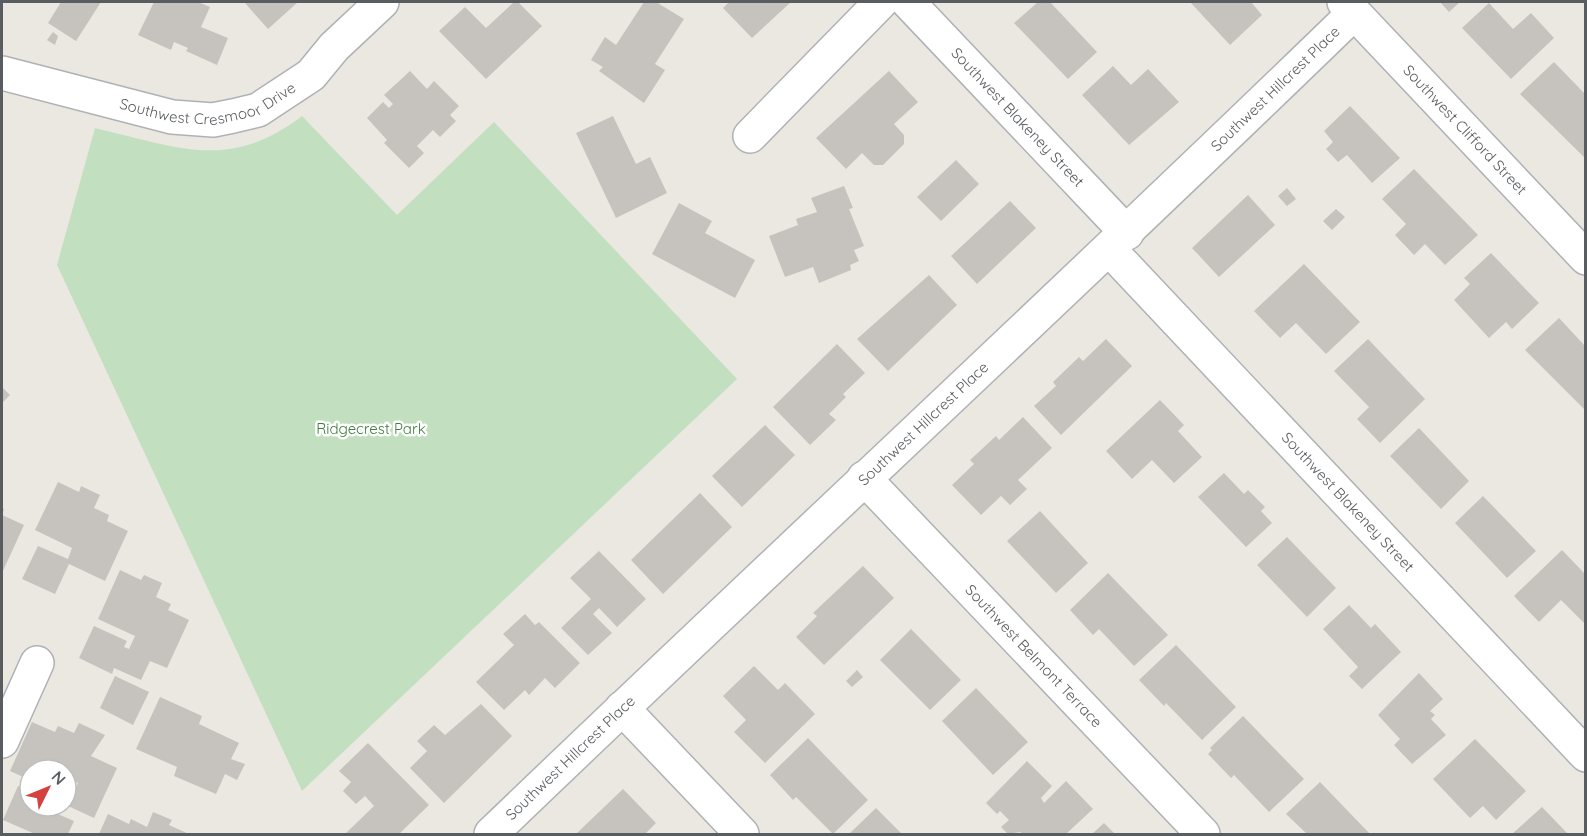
<svg xmlns="http://www.w3.org/2000/svg" width="1587" height="836" font-family="Quicksand,sans-serif">
  <style>
    .green { fill: #c2e0c0 }
    .building { fill: #c6c3be }
    .lines { fill: none; stroke-linecap: round; stroke-linejoin: round }
    .minor-casing { stroke: #afb2b5; stroke-width: 36 }
    .minor { stroke: #fff; stroke-width: 33 }
    .labels { text-anchor: middle; stroke-width: 5; stroke-linejoin: round; paint-order: stroke }
    .street-label { font-size: 15px; fill: #5a5d60; stroke: #fff }
    .park-label { font-size: 15px; fill: #3e7c3d; stroke: #fff }
  </style>
  <rect width="100%" height="100%" fill="#ebe8e1"/>
  <path class="green" d="M 302,116 L 397,215 L 494,122 L 737,379 L 302,791 L 57,265 L 95,128 C 177,147 229,172 302,116 Z"/>
  <path class="building" d="M 61,2 L 101,2 L 76,41 L 48,23 Z
    M 154,2 L 198,2 L 210,7 L 201,27 L 228,38 L 217,65 L 186,51 L 188,48 L 174,42 L 171,50 L 138,35 Z
    M 246,2 L 298,2 L 268,29 L 245,3 Z
    M 514,2 L 518,2 L 542,26 L 486,79 L 439,31 L 465,7 L 486,28 Z
    M 644,2 L 656,2 L 684,19 L 655,64 L 665,70 L 644,103 L 599,71 L 603,67 L 591,60 L 605,37 L 616,45 Z
    M 729,2 L 791,2 L 752,38 L 723,8 Z
    M 1038,2 L 1050,2 L 1097,52 L 1068,79 L 1014,23 Z
    M 1190,2 L 1251,2 L 1262,15 L 1230,45 Z
    M 1440,2 L 1460,2 L 1449,12 Z
    M 1489,3 L 1513,29 L 1531,13 L 1554,38 L 1511,79 L 1462,28 Z
    M 53,32 L 58,36 L 55,45 L 47,40 Z
    M 1554,62 L 1586,95 L 1586,159 L 1520,94 Z
    M 1113,66 L 1131,85 L 1148,69 L 1179,102 L 1129,145 L 1082,95 Z
    M 410,71 L 427,89 L 434,81 L 459,106 L 450,115 L 456,121 L 440,137 L 433,130 L 417,146 L 424,153 L 409,168 L 384,143 L 387,140 L 367,118 L 383,102 L 389,108 L 393,104 L 384,95 Z
    M 889,71 L 918,102 L 894,124 L 904,135 L 904,144 L 883,165 L 874,165 L 862,153 L 846,169 L 816,138 Z
    M 1350,106 L 1400,158 L 1372,183 L 1347,155 L 1338,162 L 1326,149 L 1333,142 L 1324,131 Z
    M 613,116 L 636,164 L 650,157 L 667,193 L 616,218 L 576,133 Z
    M 956,160 L 979,184 L 941,221 L 917,197 Z
    M 1414,169 L 1478,235 L 1445,265 L 1425,244 L 1414,255 L 1395,235 L 1406,224 L 1382,199 Z
    M 844,186 L 853,208 L 849,209 L 864,246 L 854,250 L 859,261 L 850,265 L 851,270 L 819,283 L 813,267 L 785,277 L 769,236 L 798,225 L 796,219 L 817,212 L 811,198 Z
    M 1287,188 L 1296,199 L 1287,206 L 1278,196 Z
    M 1248,195 L 1275,225 L 1219,277 L 1192,248 Z
    M 1010,201 L 1036,228 L 977,284 L 951,256 Z
    M 679,203 L 712,221 L 705,233 L 755,260 L 735,298 L 652,254 Z
    M 1336,209 L 1345,217 L 1332,230 L 1323,221 Z
    M 1491,253 L 1539,303 L 1512,329 L 1506,322 L 1489,338 L 1454,300 L 1470,284 L 1464,278 Z
    M 1304,264 L 1360,322 L 1326,354 L 1296,323 L 1280,338 L 1254,311 Z
    M 929,275 L 957,305 L 888,371 L 857,339 Z
    M 1559,318 L 1586,347 L 1586,411 L 1525,350 Z
    M 1106,339 L 1132,366 L 1061,435 L 1034,406 L 1056,386 L 1053,382 L 1079,357 L 1083,361 Z
    M 1368,339 L 1425,399 L 1380,443 L 1357,419 L 1369,407 L 1334,371 Z
    M 837,344 L 865,373 L 843,394 L 846,397 L 829,414 L 836,420 L 810,445 L 773,407 Z
    M 2,387 L 10,395 L 2,403 Z
    M 1160,400 L 1184,425 L 1178,431 L 1202,457 L 1174,483 L 1152,460 L 1132,479 L 1106,451 Z
    M 1023,417 L 1052,448 L 1018,480 L 1027,489 L 1010,505 L 1001,496 L 981,515 L 952,485 L 974,464 L 970,460 L 996,436 L 999,440 Z
    M 765,425 L 795,455 L 742,507 L 712,476 Z
    M 1419,428 L 1469,481 L 1441,509 L 1390,456 Z
    M 1224,473 L 1244,494 L 1248,490 L 1265,507 L 1261,511 L 1272,523 L 1246,547 L 1198,497 Z
    M 58,482 L 79,492 L 81,486 L 100,495 L 94,508 L 109,515 L 107,521 L 128,531 L 105,581 L 69,564 L 55,594 L 22,579 L 38,546 L 68,559 L 72,548 L 35,530 Z
    M 700,493 L 732,527 L 663,594 L 631,560 Z
    M 1483,496 L 1536,551 L 1507,578 L 1455,523 Z
    M 2,508 L 4,509 L 2,515 L 24,525 L 2,573 Z
    M 1040,511 L 1088,563 L 1056,593 L 1007,541 Z
    M 1287,537 L 1336,588 L 1307,617 L 1257,565 Z
    M 1562,550 L 1586,575 L 1586,625 L 1561,600 L 1539,622 L 1514,596 Z
    M 599,551 L 646,599 L 617,627 L 599,608 L 593,614 L 612,633 L 588,655 L 561,628 L 591,599 L 570,578 Z
    M 863,566 L 894,598 L 824,665 L 796,637 L 817,616 L 813,613 Z
    M 120,570 L 141,580 L 144,575 L 162,583 L 156,597 L 171,604 L 168,610 L 189,620 L 167,668 L 150,661 L 141,680 L 114,668 L 112,674 L 79,658 L 94,626 L 127,641 L 124,647 L 129,649 L 135,636 L 98,619 Z
    M 1108,573 L 1168,635 L 1134,666 L 1099,629 L 1093,635 L 1070,610 Z
    M 1349,605 L 1371,628 L 1375,624 L 1401,652 L 1362,689 L 1349,676 L 1358,667 L 1323,629 Z
    M 525,614 L 535,625 L 539,622 L 580,663 L 555,688 L 545,678 L 529,695 L 525,690 L 504,710 L 476,682 L 514,645 L 503,634 Z
    M 911,629 L 961,680 L 930,710 L 880,660 Z
    M 1176,645 L 1236,707 L 1202,740 L 1166,703 L 1164,706 L 1139,680 Z
    M 754,666 L 778,690 L 785,683 L 815,714 L 765,763 L 734,732 L 746,720 L 723,696 Z
    M 857,670 L 863,677 L 852,687 L 846,681 Z
    M 1419,673 L 1443,699 L 1430,711 L 1435,715 L 1431,719 L 1446,735 L 1412,764 L 1394,745 L 1400,739 L 1378,715 Z
    M 115,676 L 149,692 L 133,725 L 100,708 Z
    M 976,688 L 1028,742 L 993,775 L 942,721 Z
    M 160,697 L 202,716 L 199,724 L 239,743 L 231,759 L 245,764 L 237,780 L 225,774 L 216,794 L 174,776 L 177,767 L 136,749 Z
    M 481,704 L 512,736 L 444,803 L 410,768 L 427,751 L 417,741 L 434,725 L 445,735 Z
    M 1243,716 L 1304,779 L 1269,812 L 1234,775 L 1231,778 L 1208,754 L 1212,750 L 1210,748 Z
    M 32,722 L 55,732 L 58,726 L 74,733 L 79,723 L 105,735 L 91,756 L 117,768 L 94,818 L 68,806 L 78,783 L 66,778 L 66,770 L 30,770 L 30,780 L 10,771 Z
    M 808,738 L 868,800 L 833,834 L 796,797 L 793,800 L 770,775 Z
    M 1475,739 L 1526,791 L 1496,820 L 1483,806 L 1470,818 L 1433,779 Z
    M 368,743 L 429,805 L 399,834 L 345,834 L 374,806 L 365,796 L 356,804 L 343,791 L 351,782 L 339,771 Z
    M 1027,761 L 1052,786 L 1041,798 L 1044,803 L 1066,781 L 1093,809 L 1066,834 L 1023,834 L 1020,832 L 1008,834 L 1001,827 L 1009,820 L 1000,811 L 997,814 L 986,803 Z
    M 1320,782 L 1370,834 L 1307,834 L 1286,814 Z
    M 18,786 L 30,791 L 30,806 L 48,806 L 46,809 L 74,821 L 68,834 L 35,834 L 3,820 Z
    M 623,789 L 656,823 L 645,834 L 576,834 Z
    M 1542,807 L 1568,834 L 1512,834 Z
    M 876,808 L 902,834 L 849,834 Z
    M 153,812 L 172,820 L 169,825 L 189,834 L 99,834 L 108,814 L 129,824 L 131,819 L 147,827 Z
    M 1104,823 L 1115,834 L 1092,834 Z"/>
  <g class="lines">
    <defs>
      <g id="minor">
        <path id="s1" d="M 908,2 L 1127,233"/>
        <path id="s2" d="M 1344,2 L 1586,258"/>
        <path id="s3" d="M 2,73 L 172,117 L 213,120 L 233,116 L 258,110 L 311,75 L 334,47 L 382,2"/>
        <path d="M 750,136 L 881,2"/>
        <path id="s4" d="M 1109,249 L 1586,755"/>
        <path id="s5" d="M 864,478 L 1203,834"/>
        <path d="M 622,708 L 742,834"/>
        <path d="M 2,741 L 37,663"/>
        <path id="s6" d="M 491,834 C 777,559 1069,290 1354,13"/>
      </g>
    </defs>
    <use href="#minor" class="minor-casing"/>
    <use href="#minor" class="minor"/>
  </g>
  <g class="labels">
    <g class="street-label">
      <text dy="5" stroke="none"><textPath href="#s6" startOffset="1082">Southwest Hillcrest Place</textPath></text>
      <text dy="5" stroke="none"><textPath href="#s3" startOffset="214">Southwest Cresmoor Drive</textPath></text>
      <text dy="5" stroke="none"><textPath href="#s1" startOffset="159">Southwest Blakeney Street</textPath></text>
      <text dy="5" stroke="none"><textPath href="#s2" startOffset="176">Southwest Clifford Street</textPath></text>
      <text dy="5" stroke="none"><textPath href="#s6" startOffset="596">Southwest Hillcrest Place</textPath></text>
      <text dy="5" stroke="none"><textPath href="#s4" startOffset="348">Southwest Blakeney Street</textPath></text>
      <text dy="5" stroke="none"><textPath href="#s5" startOffset="246">Southwest Belmont Terrace</textPath></text>
      <text dy="5" stroke="none"><textPath href="#s6" startOffset="110">Southwest Hillcrest Place</textPath></text>
    </g>
    <g class="park-label">
      <text x="371" y="434">Ridgecrest Park</text>
    </g>
  </g>
  <rect width="1587" height="836" fill="none" stroke="#5a5d60" stroke-width="6"/>
  <g transform="translate(48 788) rotate(47)"><circle r="28" fill="#ffffff" stroke="#bdbebf" stroke-width="1.5"/>
  <path d="M0-4.5L10 22L0 15L-10 22Z" fill="#d4413e"/>
  <text y="-9" font-size="16" font-weight="bold" text-anchor="middle" fill="#5a5d60">N</text>
  </g>
</svg>
